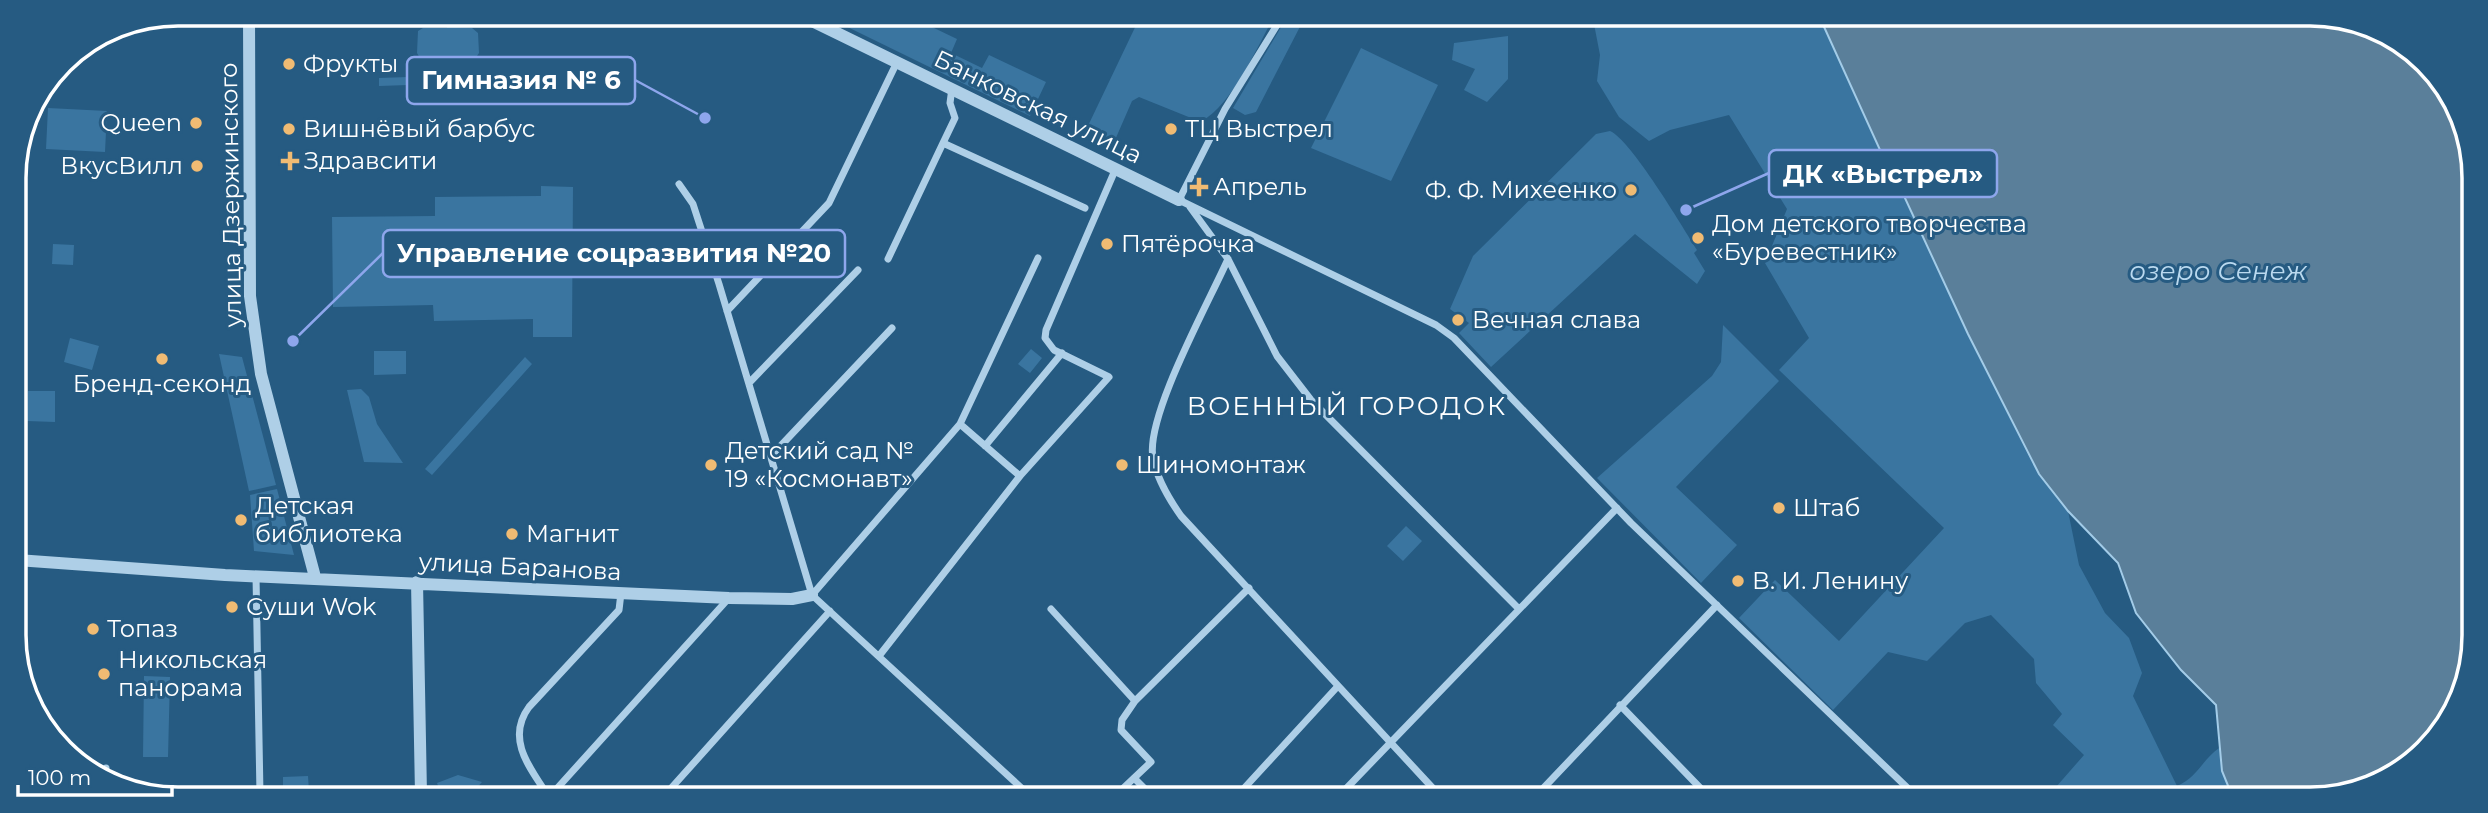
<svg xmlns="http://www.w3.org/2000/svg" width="2488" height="813" font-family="Montserrat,sans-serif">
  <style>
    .green { fill: #3a75a0 }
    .water { fill: #5a7f9a; stroke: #a3cce8; stroke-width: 2 }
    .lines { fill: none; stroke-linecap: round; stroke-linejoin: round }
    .minor { stroke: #aecfe7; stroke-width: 7 }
    .tertiary { stroke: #aecfe7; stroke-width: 12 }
    .poi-dot { fill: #f0bb73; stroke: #265b82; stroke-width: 2.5 }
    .labels { text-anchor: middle; stroke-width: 6; stroke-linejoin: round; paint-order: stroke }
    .poi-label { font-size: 24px; fill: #fff; stroke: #265b82; text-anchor: start }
    .street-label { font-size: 24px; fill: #fff; stroke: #265b82 }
    .water-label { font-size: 26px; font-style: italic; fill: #bad9ef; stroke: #265b82 }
    .neighbourhood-label { font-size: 26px; letter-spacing: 2px; fill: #fff; stroke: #265b82 }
    .rim { fill: none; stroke: #fff; stroke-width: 3.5 }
    .leader { fill: none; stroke: #8ea6ec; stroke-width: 2.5 }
    .callout-dot { fill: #8ea6ec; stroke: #265b82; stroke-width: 2.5 }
    .callout { fill: #265b82; stroke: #8ea6ec; stroke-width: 2.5 }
    .callout-label { font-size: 26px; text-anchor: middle; font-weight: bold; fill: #fff }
  </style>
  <rect width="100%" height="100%" fill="#265b82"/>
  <path class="green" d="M 447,15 L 499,15 L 499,27 L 456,27 L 472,28 L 478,33 L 479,53 L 475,59 L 420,58 L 417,53 L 418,31 L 423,28 L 447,28 Z
    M 825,16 L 909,16 L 957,39 L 951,53 L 982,68 L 989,55 L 1046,82 L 1030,116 Z
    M 1140,17 L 1139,17 L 1274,17 C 1255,50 1235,101 1201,122 L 1139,97 L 1132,101 L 1115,140 L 1110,141 L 1086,130 Z
    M 1287,17 L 1305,17 L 1256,112 L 1245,115 L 1233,108 Z
    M 1596,18 L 1820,18 L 1890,172 L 1902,184 L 1904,196 L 1968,334 L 2039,473 L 2068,511 L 2079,565 L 2105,613 L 2129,638 L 2142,673 L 2133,696 L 2177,786 C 2197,778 2202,760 2219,748 L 2222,771 L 2233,798 L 2058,798 L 2056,787 L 2084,755 L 2053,725 L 2062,714 L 2036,683 L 2034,659 L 1991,615 L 1965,623 L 1927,661 L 1888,652 L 1833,710 L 1739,618 L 1775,580 L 1839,641 L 1944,528 L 1779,370 L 1809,338 L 1765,263 L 1787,209 L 1729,115 L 1670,130 L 1649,141 L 1619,117 L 1597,81 L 1600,55 L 1594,24 Z
    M 1508,36 L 1508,79 L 1487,102 L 1464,90 L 1475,69 L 1452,60 L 1454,43 Z
    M 1361,48 L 1438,85 L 1391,181 L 1311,148 Z
    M 408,77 L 408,85 L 379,86 L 379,78 Z
    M 48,108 L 107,111 L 105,152 L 46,149 Z
    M 1610,131 C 1631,140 1682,226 1697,250 L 1694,253 L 1705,271 L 1697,284 L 1635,234 L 1491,367 L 1459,333 L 1469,323 L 1450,309 L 1473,256 L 1596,134 Z
    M 541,186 L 573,187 L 572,337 L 533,337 L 533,319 L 434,321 L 433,305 L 333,307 L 332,217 L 435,216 L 435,197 L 541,196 Z
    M 53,244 L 74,245 L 73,265 L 52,264 Z
    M 1723,325 L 1779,381 L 1676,487 L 1737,545 L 1701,583 L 1597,478 L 1712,376 L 1721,362 Z
    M 70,338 L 99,346 L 92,370 L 64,362 Z
    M 1031,349 L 1042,358 L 1030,373 L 1018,364 Z
    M 374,351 L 406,351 L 406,374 L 374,375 Z
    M 219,354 L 242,357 L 276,485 L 249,491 Z
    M 525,357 L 532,364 L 432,475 L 425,469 Z
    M 361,389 L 369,397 L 377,424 L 403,463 L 364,462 L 347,390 Z
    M 28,391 L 55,391 L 55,422 L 27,421 Z
    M 277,489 L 294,555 L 254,551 L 250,495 Z
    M 1406,526 L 1422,541 L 1403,561 L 1387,546 Z
    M 144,676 L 170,677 L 168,757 L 143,757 Z
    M 458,775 L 482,782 L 471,794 L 441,794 L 437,783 Z
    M 308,776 L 309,791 L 283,792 L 283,777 Z"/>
  <path class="water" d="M 1820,18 L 2353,20 L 2433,70 L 2471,147 L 2468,678 L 2410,765 L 2320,799 L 2233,798 L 2222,771 L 2216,705 L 2181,670 L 2136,613 L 2118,563 L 2068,511 L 2039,474 L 1968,334 L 1904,196 L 1902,184 L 1890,172 Z"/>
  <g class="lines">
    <path class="minor" d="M 1282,17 L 1225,109 L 1179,200 L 1436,325 L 1454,338 L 1631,523 L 1918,798
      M 952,88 L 950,103 L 955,118 L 943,143 L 1085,208
      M 679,184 L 693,204 L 719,284 L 812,595
      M 1190,207 L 1228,259 L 1277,356 L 1311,400 L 1519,609
      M 888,259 L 943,143
      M 1228,259 C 1209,302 1145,417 1153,458 C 1157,479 1169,499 1181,516 L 1441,797
      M 727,311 L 829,203 L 897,62
      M 749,383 L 858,270
      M 960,424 L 1020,476
      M 985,446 L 1062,353
      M 772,455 L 892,328
      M 256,576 L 260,794
      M 812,595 L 960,424 L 1038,258
      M 812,595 L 1029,795
      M 1051,609 L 1135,701
      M 879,656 L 1020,476 L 1109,377 L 1054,350 L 1045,338 L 1046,330 L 1116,168
      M 1620,705 L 1709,797
      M 106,768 L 106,775
      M 1134,778 L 1152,796
      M 547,794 C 529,767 506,738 529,707 L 619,610 L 621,593
      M 552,794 L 729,598
      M 665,795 L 830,611
      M 1115,796 L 1151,762 L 1121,730 L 1122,720 L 1135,701 L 1249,588
      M 1237,796 L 1338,686
      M 1339,796 L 1617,508
      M 1535,797 L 1717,605"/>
    <path class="tertiary" d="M 249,14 L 250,296 L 261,374 L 315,577
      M 802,16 L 1179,200
      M 17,560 L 225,575 L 729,598 L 792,599 L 812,595
      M 417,582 L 421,794"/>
  </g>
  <g class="poi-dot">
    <circle cx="289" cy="64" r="7"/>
    <circle cx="196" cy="123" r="7"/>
    <circle cx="289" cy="129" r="7"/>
    <circle cx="1171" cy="129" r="7"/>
    <path d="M286.5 150.5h7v7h7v7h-7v7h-7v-7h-7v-7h7z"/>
    <circle cx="197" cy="166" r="7"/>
    <path d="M1195.5 176.5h7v7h7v7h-7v7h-7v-7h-7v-7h7z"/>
    <circle cx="1631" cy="190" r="7"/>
    <circle cx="1698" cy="238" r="7"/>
    <circle cx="1107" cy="244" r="7"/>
    <circle cx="1458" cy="320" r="7"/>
    <circle cx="162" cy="359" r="7"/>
    <circle cx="711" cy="465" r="7"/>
    <circle cx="1122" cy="465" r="7"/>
    <circle cx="1779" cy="508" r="7"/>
    <circle cx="241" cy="520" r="7"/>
    <circle cx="512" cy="534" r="7"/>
    <circle cx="1738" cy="581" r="7"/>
    <circle cx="232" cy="607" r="7"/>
    <circle cx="93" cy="629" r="7"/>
    <circle cx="104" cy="674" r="7"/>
  </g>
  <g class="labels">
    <g class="poi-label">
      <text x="303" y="72">Фрукты</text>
      <text x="182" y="131" text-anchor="end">Queen</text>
      <text x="303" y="137">Вишнёвый барбус</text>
      <text x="1185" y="137">ТЦ Выстрел</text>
      <text x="304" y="169">Здравсити</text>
      <text x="183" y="174" text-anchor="end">ВкусВилл</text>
      <text x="1213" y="195">Апрель</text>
      <text x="1617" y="198" text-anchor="end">Ф. Ф. Михеенко</text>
      <text x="1712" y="232">Дом детского творчества<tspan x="1712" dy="28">«Буревестник»</tspan></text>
      <text x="1121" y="252">Пятёрочка</text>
      <text x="1472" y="328">Вечная слава</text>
      <text x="162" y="392" text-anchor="middle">Бренд-секонд</text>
      <text x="725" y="459">Детский сад №<tspan x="725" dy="28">19 «Космонавт»</tspan></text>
      <text x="1136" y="473">Шиномонтаж</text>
      <text x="255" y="514">Детская<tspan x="255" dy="28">библиотека</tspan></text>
      <text x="1793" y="516">Штаб</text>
      <text x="526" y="542">Магнит</text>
      <text x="1752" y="589">В. И. Ленину</text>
      <text x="246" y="615">Суши Wok</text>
      <text x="107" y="637">Топаз</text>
      <text x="118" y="668">Никольская<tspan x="118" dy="28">панорама</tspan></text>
    </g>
    <g class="street-label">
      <text transform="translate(1038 107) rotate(26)" y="8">Банковская улица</text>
      <text transform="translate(231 195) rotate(-91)" y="8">улица Дзержинского</text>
      <text transform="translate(520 567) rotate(3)" y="8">улица Баранова</text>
    </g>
    <g class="water-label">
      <text x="2218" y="280">озеро Сенеж</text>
    </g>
    <g class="neighbourhood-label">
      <text x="1347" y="415">ВОЕННЫЙ ГОРОДОК</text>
    </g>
  </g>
  <path d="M0 0H2488V813H0ZM178 26H2310A152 152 0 0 1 2462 178V635A152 152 0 0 1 2310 787H178A152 152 0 0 1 26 635V178A152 152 0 0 1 178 26Z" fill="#265b82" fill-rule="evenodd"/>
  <path class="rim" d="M178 26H2310A152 152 0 0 1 2462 178V635A152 152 0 0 1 2310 787H178A152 152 0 0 1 26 635V178A152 152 0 0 1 178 26Z"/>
  <path class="leader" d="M705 118L635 80M1686 210L1769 173M293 341L383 253"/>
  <g class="callout-dot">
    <circle cx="705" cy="118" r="7"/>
    <circle cx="1686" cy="210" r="7"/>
    <circle cx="293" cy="341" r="7"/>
  </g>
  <g class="callout">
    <rect x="407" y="57" width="228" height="47" rx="7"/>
    <rect x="1769" y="150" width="228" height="47" rx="7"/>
    <rect x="383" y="230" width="462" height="47" rx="7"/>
  </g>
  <g class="callout-label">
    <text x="521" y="89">Гимназия № 6</text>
    <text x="1883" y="183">ДК «Выстрел»</text>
    <text x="614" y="262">Управление соцразвития №20</text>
  </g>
  <path d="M18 785v10h154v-10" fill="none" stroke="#ffffff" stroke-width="3.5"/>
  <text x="28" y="785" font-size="21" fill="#ffffff" stroke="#265b82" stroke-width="5" paint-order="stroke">100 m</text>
</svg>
